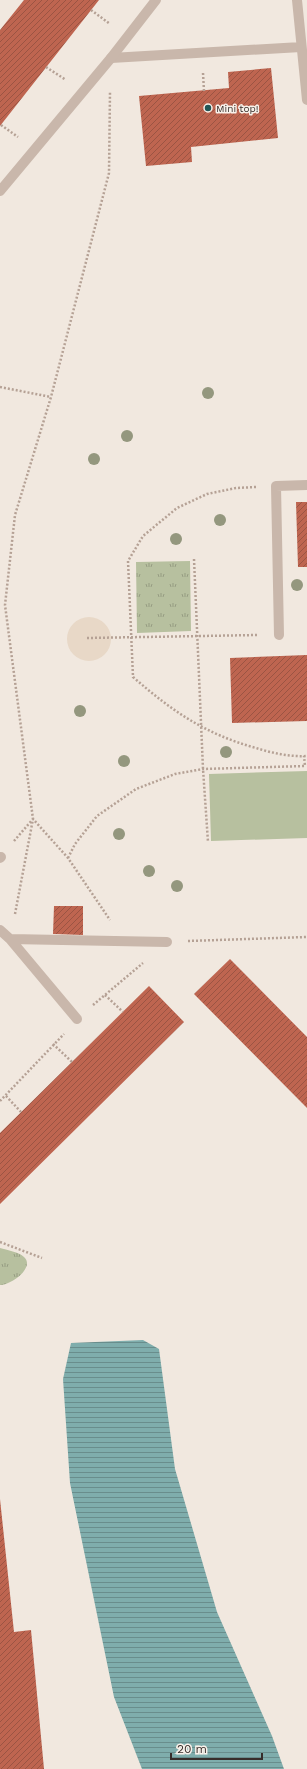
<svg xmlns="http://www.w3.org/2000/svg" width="307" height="1769" font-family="'Work Sans',sans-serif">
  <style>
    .grass { fill: url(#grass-tufts) }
    .garden { fill: #b7c09f }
    .plaza { fill: #e8d8c7 }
    .water { fill: url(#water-rules) }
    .building { fill: url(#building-hatch) }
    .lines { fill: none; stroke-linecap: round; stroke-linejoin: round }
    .path { stroke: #b5a195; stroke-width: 2.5; stroke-dasharray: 2 2; stroke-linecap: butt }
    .lane { stroke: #c9b7ab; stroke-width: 10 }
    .street { stroke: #c9b7ab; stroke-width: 10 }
    .tree { fill: #94977e }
    .poi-dot { fill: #225656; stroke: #f9f2eb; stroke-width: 1.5 }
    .labels { text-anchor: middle; stroke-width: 3; stroke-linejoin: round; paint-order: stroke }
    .poi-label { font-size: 10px; fill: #372d2a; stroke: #f9f2eb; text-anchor: start }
  </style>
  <defs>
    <pattern id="grass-tufts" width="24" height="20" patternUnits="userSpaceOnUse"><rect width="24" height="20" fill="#b7c09f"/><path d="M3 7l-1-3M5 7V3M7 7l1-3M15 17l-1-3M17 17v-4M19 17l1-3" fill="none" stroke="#969c82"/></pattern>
    <pattern id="water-rules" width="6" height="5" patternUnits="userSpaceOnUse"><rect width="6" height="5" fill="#7fadac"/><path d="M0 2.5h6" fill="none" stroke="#698d8c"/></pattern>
    <pattern id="building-hatch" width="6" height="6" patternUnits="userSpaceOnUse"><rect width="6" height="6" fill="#be6550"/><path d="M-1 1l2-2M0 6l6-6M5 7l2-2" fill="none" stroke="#9b5443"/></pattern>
  </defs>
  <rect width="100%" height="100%" fill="#f1e8df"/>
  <path class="grass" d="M 190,561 L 191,631 L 137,633 L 136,562 Z
    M 0,1248 C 7,1250 19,1252 24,1257 C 36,1268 9,1286 0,1285 Z"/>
  <path class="garden" d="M 307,771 L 307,838 L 211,841 L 209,774 Z"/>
  <path class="plaza" d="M67 639a22 22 0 1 1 44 0a22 22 0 1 1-44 0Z"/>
  <path class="water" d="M 143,1340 L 159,1349 L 175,1469 L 217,1612 L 272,1736 L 284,1769 L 142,1769 L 114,1697 L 70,1483 L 63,1379 L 71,1343 Z"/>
  <path class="building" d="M 24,0 L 99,0 L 0,126 L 0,30 Z
    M 271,68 L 278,138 L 191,147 L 192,162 L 146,166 L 139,96 L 229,88 L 228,72 Z
    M 296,502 L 307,502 L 307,567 L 298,567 Z
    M 307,655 L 307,721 L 232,723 L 230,658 Z
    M 54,906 L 83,906 L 83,935 L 53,934 Z
    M 230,959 L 307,1037 L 307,1108 L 194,994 Z
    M 149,986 L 184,1022 L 0,1204 L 0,1133 Z
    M 0,1499 L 14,1632 L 31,1630 L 44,1769 L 0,1769 Z"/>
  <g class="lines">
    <path class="path" d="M 91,10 L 110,24
      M 46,67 L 66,80
      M 203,73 L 204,91
      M 1,125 L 18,137
      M 0,387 L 51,397
      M 256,487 L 236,488 L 207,494 L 177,508 L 143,536 L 128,561 L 133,677 C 172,711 205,734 256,748 C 272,753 290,757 307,756
      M 194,559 L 203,769 L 208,842
      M 87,638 L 258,635
      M 14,841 L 33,819 L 68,858 L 110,920
      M 68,858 L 75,844 L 97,816 L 136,789 L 175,774 L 203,769 L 305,766 L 304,756
      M 15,914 L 33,819 L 5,605 L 15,515 L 51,397 L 109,173 L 110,92
      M 188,941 L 307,937
      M 105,995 L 123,1012
      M 93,1005 L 143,963
      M 53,1044 L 72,1062
      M 6,1096 L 21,1112
      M 0,1101 L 64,1034
      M 0,1242 L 42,1258"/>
    <path class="lane" d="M 297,0 L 307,100
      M 111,58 L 301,47
      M 279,635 L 276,486 L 307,485
      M 0,858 L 1,857
      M 0,930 L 10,939 L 77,1019
      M 10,939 L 167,942"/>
    <path class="street" d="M 0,191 L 111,58 L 156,0"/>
  </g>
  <g class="tree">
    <circle cx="208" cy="393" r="6"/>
    <circle cx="127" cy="436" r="6"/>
    <circle cx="94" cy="459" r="6"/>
    <circle cx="220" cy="520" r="6"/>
    <circle cx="176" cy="539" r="6"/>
    <circle cx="297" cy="585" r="6"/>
    <circle cx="80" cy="711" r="6"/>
    <circle cx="226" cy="752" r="6"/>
    <circle cx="124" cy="761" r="6"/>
    <circle cx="119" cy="834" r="6"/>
    <circle cx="149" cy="871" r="6"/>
    <circle cx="177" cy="886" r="6"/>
  </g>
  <circle class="poi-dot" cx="208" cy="108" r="4"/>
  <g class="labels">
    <g class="poi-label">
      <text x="216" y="112">Mini top!</text>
    </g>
  </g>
  <path d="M171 1753v6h91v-6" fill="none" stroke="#372d2a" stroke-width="2"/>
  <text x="177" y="1753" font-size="12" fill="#372d2a" stroke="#f9f2eb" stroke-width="3" paint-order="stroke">20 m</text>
</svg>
